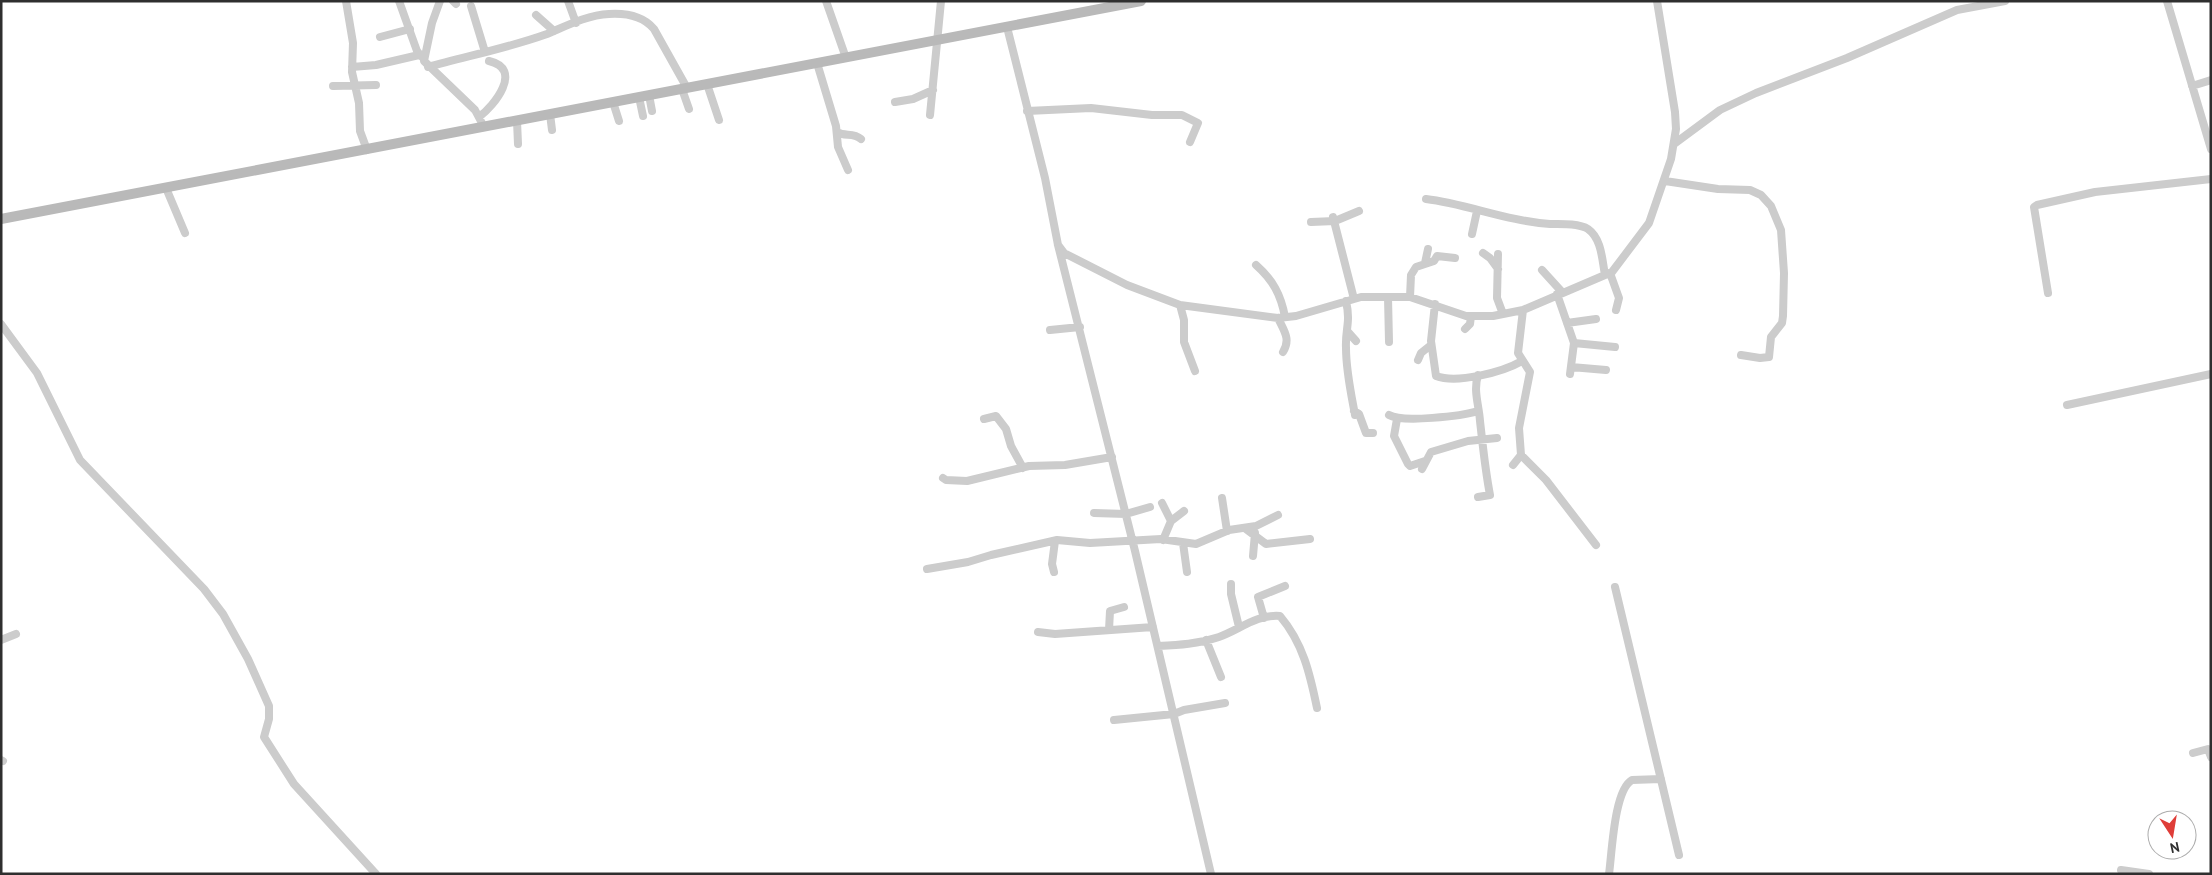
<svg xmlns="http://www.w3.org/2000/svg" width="2212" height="875" font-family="'PT Sans',sans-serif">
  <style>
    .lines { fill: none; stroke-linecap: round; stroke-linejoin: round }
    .street { stroke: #ccc; stroke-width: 8 }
    .secondary { stroke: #b9b9b9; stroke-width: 10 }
  </style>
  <rect width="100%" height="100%" fill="#fff"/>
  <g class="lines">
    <path class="street" d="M 346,1 L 353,43 L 352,72 L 359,103 L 360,131 L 367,150
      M 399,1 L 417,51 L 422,57
      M 440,1 L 432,23 L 424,61 L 475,110 L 484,127
      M 453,1 L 456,4
      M 568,1 L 576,23
      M 826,1 L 846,58
      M 2167,1 L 2211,149
      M 471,6 L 485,52
      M 536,15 L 554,31
      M 1007,27 L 1045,178 L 1058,245 L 1135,551 L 1211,874
      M 380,37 L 410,29
      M 817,63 L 836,126 L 838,147 L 848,170
      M 352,67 L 376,65 L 419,55
      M 428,67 C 467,56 508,48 547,34 C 566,26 587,15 609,14 C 626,13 643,16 654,29 L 687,88
      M 707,84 L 719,120
      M 333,86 L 376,85
      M 2192,86 L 2211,80
      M 682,89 L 689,109
      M 649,95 L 652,111
      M 639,97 L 643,116
      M 613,102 L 619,121
      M 895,102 L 913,99 L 933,90
      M 1027,111 L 1091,108 L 1152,115 L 1182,115 L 1198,123 L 1190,142
      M 550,114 L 552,130
      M 930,115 L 941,1
      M 479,117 C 494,106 524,69 489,61
      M 517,121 L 518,144
      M 837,132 C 845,137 853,132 861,139
      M 1674,144 L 1720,110 L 1756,93 L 1847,58 L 1957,10 L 2005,1
      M 1665,181 L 1718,189 L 1750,190 L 1761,195 L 1771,206 L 1781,230 L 1784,273 L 1783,316 L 1782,323 L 1771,337 L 1769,357 L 1760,358 L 1741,355
      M 166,188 L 185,233
      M 1426,199 C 1467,204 1507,221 1550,224 C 1560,224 1579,223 1588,229 C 1602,239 1602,260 1605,275
      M 1333,217 L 1354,299
      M 1311,222 L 1335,221 L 1359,211
      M 1472,234 L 1477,211
      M 1058,245 L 1064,253 L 1127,285 L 1180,305 L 1278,318 L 1296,316 L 1361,297 L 1410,297 L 1466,316 L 1493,316 L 1523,310 L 1612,272 L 1649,223 L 1671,159 L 1676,129 L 1675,112 L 1657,1
      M 1483,253 L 1490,258 L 1498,269
      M 1498,254 L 1497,298 L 1503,314
      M 1425,263 L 1428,249
      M 1256,265 C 1273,280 1281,295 1285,317
      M 1542,270 L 1562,292
      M 1610,273 L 1619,298 L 1616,310
      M 2048,293 L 2034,207 L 2037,205 L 2095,192 L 2211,179
      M 1557,294 L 1574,343 L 1570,374
      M 1388,297 L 1389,342
      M 1410,297 L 1411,275 L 1416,267 L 1434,261 L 1437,256 L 1455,258
      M 1346,301 C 1351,323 1345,329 1346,348 C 1346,371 1351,393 1355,415
      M 1435,304 L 1431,341 L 1436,376 C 1457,384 1503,372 1522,361
      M 1180,305 L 1184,320 L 1184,342 L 1195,371
      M 1278,318 C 1284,331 1291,339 1283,352
      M 1567,323 L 1596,319
      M 1,324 L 37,373 L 80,460 L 204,589 L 223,614 L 248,659 L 269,706 L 269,719 L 264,737 L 294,784 L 376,874
      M 1465,329 L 1470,324 L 1471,316
      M 1050,330 L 1080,327
      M 1348,332 L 1356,341
      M 1574,343 L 1615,347
      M 1418,360 L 1421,353 L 1431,345
      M 1571,367 L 1606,370
      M 1478,375 C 1473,391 1479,405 1480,421 C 1483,447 1485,469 1490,495 L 1478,497
      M 2067,405 L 2211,374
      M 1354,411 L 1359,414 L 1366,433 L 1373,433
      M 1389,415 C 1402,423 1462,416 1478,411
      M 984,419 L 996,416 L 1006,429 L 1011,446 L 1023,468
      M 1397,419 L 1394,436 L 1408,464 L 1410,466 L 1425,461
      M 1521,455 L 1546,480 L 1596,545
      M 1513,465 L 1521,455 L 1519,428 L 1530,372 L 1518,353 L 1523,310
      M 1422,469 L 1431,452 L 1468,441 L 1497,438
      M 943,478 L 946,480 L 967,481 L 1029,466 L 1065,465 L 1112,457
      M 1222,498 L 1227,531
      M 1162,503 L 1171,521 L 1163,540
      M 1094,513 L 1126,514 L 1150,507
      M 1171,521 L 1184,511
      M 1246,529 L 1266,544 L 1310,539
      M 1183,543 L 1187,572
      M 1253,556 L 1255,533
      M 927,569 L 968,562 L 991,555 L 1057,540 L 1090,543 L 1161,539 L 1196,544 L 1229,530 L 1256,526 L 1278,515
      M 1054,572 L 1052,564 L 1055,541
      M 1231,584 L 1231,594 L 1239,627
      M 1615,587 L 1679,855
      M 1264,618 L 1258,597 L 1285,586
      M 1109,630 L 1110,611 L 1124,607
      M 1038,632 L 1055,634 L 1153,627
      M 1,640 L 16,634
      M 1206,640 L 1221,677
      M 1158,646 C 1179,645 1198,644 1219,637 C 1239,630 1257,614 1280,616 C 1303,643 1310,674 1317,708
      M 1114,720 L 1174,714 L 1184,710 L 1225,703
      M 2193,753 L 2208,749 L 2211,757
      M 1,760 L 3,761
      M 2121,870 L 2149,874
      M 1609,874 C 1612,853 1614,790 1632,780 L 1661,779"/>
    <path class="secondary" d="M 1,219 L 1141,1"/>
  </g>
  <rect width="2212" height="875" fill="none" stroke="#2f2f2f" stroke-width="5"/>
  <g transform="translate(2172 835) rotate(168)"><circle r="24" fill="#ffffff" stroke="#acacac"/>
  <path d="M0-4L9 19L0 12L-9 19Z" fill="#df3d38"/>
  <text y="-8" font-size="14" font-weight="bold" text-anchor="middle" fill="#2f2f2f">N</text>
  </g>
</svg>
